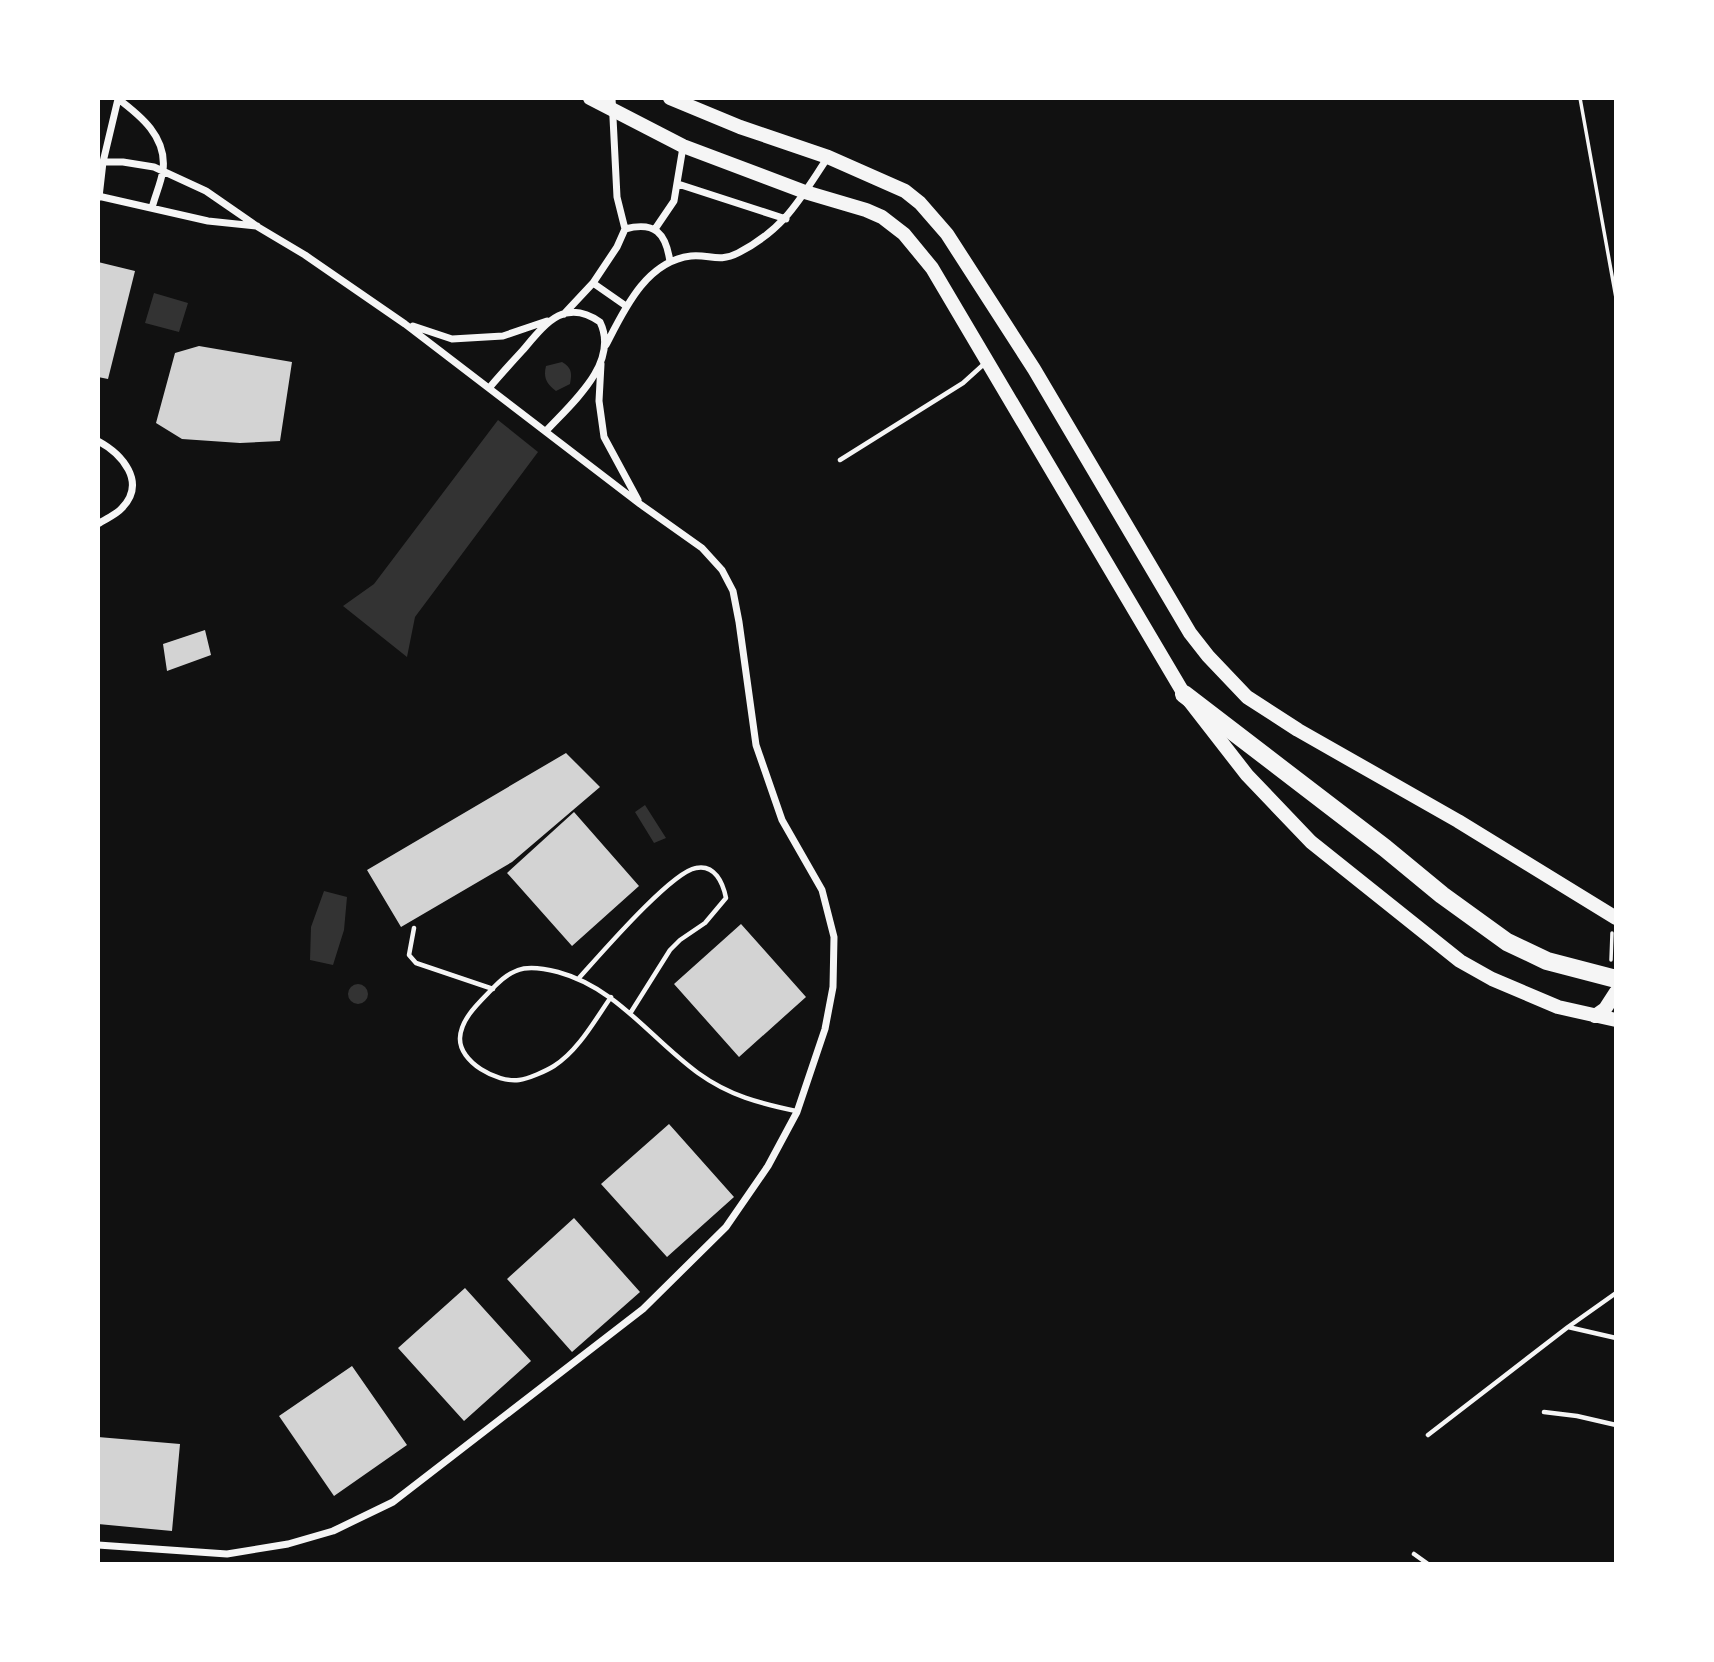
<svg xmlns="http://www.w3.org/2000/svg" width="1714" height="1662" font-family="'Fira Sans',sans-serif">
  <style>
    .water { fill: #333 }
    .building { fill: #d3d3d3 }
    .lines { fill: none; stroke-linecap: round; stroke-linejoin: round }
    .path { stroke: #f5f5f5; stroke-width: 3.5 }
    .service { stroke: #f5f5f5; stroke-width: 4.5 }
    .minor { stroke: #f5f5f5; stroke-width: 7 }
    .secondary { stroke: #f5f5f5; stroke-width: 14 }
    .motorway { stroke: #f5f5f5; stroke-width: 18 }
  </style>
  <rect width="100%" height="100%" fill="#111"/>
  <path class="water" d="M 154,293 L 188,303 L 179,332 L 145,323 Z
    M 562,362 C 572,368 572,373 570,384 L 556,391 C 547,384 543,378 546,366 Z
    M 498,420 L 538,452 L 415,617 L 407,657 L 343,606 L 374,584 Z
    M 645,805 L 666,838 L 654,843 L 635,812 Z
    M 324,891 L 347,897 L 344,930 L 333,965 L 310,960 L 311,927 Z
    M348 994a10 10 0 1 1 20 0a10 10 0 1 1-20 0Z"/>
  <path class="building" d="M 98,262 L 135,271 L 108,379 L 98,377 Z
    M 199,346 L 292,362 L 280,441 L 240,443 L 182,439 L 156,423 L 175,353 Z
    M 205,630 L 211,655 L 167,671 L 163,644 Z
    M 566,753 L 600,787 L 512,862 L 401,927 L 367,870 Z
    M 574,812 L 639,886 L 572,946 L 507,873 Z
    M 741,924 L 806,997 L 739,1057 L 674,984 Z
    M 669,1124 L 734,1197 L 667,1257 L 601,1184 Z
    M 574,1218 L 640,1292 L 572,1352 L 507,1279 Z
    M 465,1288 L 531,1361 L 464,1421 L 398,1348 Z
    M 352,1366 L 407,1445 L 334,1496 L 279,1416 Z
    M 98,1437 L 180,1444 L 172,1531 L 98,1524 Z"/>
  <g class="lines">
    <path class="path" d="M 1580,98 L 1616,298
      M 1611,960 L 1612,933"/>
    <path class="service" d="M 840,460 L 963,383 L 984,364
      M 414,928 L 409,955 L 416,963 L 493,989
      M 579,978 C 599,956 671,872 696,868 C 715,864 723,883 726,898 L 705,923 L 680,940 L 670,950 L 631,1012
      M 611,997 C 595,1020 578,1051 554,1066 C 546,1071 528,1079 519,1080 C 497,1083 459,1062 460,1038 C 461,1017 482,1000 495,986 C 515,965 531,965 558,972 C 617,988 650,1038 698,1073 C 730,1096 759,1103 796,1111
      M 1568,1327 L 1616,1293
      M 1544,1412 L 1577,1416 L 1616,1425
      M 1428,1435 L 1568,1327 L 1616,1338
      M 1414,1554 L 1428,1564"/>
    <path class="minor" d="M 117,98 C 141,116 167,137 163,170 C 161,183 155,196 152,208
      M 98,164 L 103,162 L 123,162 L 154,167 L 206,191 L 258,227 L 305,255 L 405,324 L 640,504 L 702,548 L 722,570 L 733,591 L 739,622 L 756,745 L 782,820 L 822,890 L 834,937 L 833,987 L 825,1029 L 797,1112 L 768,1166 L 726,1227 L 643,1309 L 393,1502 L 333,1531 L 288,1544 L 227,1554 L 98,1545
      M 678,184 L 786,219
      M 98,196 L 208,221 L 257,226
      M 99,197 L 103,162 L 118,99
      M 625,229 C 655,221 666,233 670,262
      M 655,229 L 674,201 L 683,147
      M 593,283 L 626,306
      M 564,314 L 593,283 L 617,247 L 625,229 L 617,197 L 612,98
      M 413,326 L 452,339 L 503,336 L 547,321
      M 606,345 C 624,310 646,261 691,256 C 709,254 719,263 738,253 C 785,229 800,199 828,157
      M 601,364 L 599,401 L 604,437 L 638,500
      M 490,387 C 501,374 512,362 523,350 C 545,324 565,297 600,322 C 620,363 571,404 546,431
      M 98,441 C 122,454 147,482 122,508 C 116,515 105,519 98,524"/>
    <path class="secondary" d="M 590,98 L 683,146 L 805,192 L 866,210 L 882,217 L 904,234 L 932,268 L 1184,694 L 1247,775 L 1311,842 L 1460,961 L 1492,979 L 1558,1007 L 1616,1020
      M 670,98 L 740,127 L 828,157 L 905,191 L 920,203 L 947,234 L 1034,369 L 1190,633 L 1208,656 L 1247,697 L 1298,730 L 1458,821 L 1616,918
      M 1595,1016 L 1605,1009 L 1616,992"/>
    <path class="motorway" d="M 1184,694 L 1385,848 L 1442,895 L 1507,942 L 1547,961 L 1616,979"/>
  </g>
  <rect width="1714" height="1662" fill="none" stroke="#ffffff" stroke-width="200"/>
</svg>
